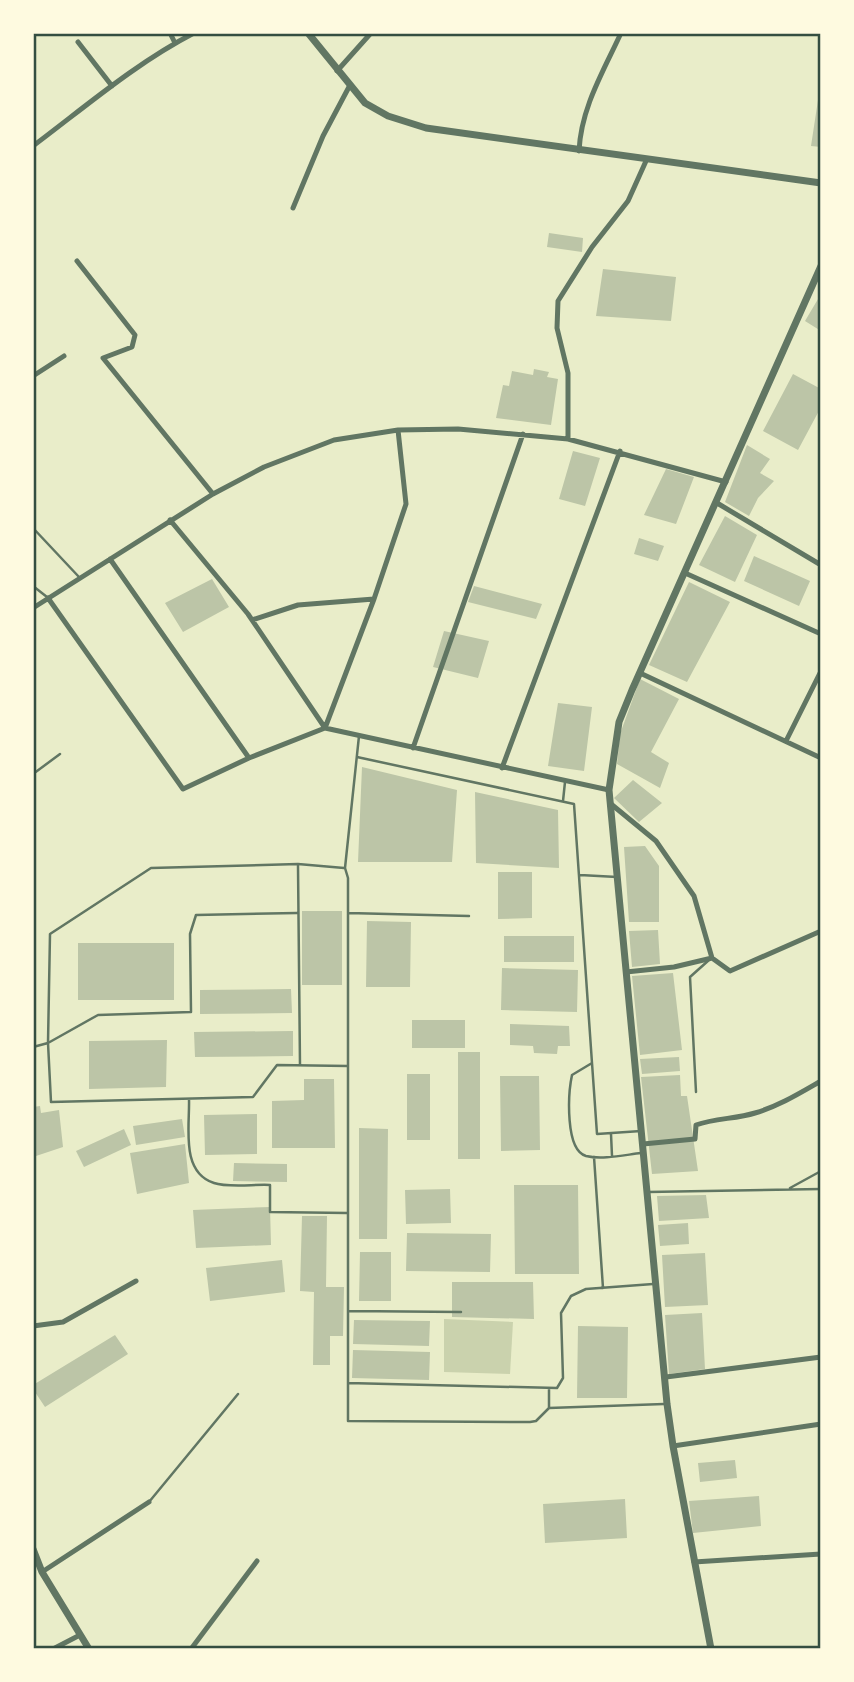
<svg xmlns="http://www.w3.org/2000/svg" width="854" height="1682" font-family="Lato,sans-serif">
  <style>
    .green { fill: #cad2ad }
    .building { fill: #bcc5a7 }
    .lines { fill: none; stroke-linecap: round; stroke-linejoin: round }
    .service { stroke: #617663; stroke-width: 2.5 }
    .minor { stroke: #617663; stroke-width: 5 }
    .tertiary { stroke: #617663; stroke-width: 7 }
    .neatline { fill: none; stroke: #344e41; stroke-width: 2.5 }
  </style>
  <rect width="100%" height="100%" fill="#e9edc9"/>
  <path class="green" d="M 444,1319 L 513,1322 L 510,1374 L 444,1372 Z"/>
  <path class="building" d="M 818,100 L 821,101 L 821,147 L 811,146 Z
    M 549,233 L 583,238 L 582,252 L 547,247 Z
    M 603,269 L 676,277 L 671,321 L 596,316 Z
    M 821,294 L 821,331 L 805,321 Z
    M 534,369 L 549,372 L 547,377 L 558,379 L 551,425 L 496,418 L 503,385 L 509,386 L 512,371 L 533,375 Z
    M 793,374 L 821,389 L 821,407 L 798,450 L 763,431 Z
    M 747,445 L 770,459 L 760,473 L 774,481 L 758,498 L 749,516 L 725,502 Z
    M 573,451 L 600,458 L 585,506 L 559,499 Z
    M 666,469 L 694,477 L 676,524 L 644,515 Z
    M 725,516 L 757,535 L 735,582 L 699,565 Z
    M 639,538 L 664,546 L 658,561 L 634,554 Z
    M 754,556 L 810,581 L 799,606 L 744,581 Z
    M 212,579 L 229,607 L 183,632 L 165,603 Z
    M 689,582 L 730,602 L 687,682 L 649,665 Z
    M 474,586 L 542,604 L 536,619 L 468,602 Z
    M 444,631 L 489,641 L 478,678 L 433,667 Z
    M 640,679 L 679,699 L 651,752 L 669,763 L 660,788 L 617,764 L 620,734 Z
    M 558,703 L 592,707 L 584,771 L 548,766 Z
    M 362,767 L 457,790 L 452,862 L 358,862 Z
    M 633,780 L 662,803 L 639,822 L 614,798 Z
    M 475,792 L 558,810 L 559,868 L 476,863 Z
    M 645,846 L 659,866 L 659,922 L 629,922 L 624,847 Z
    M 498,872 L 532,872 L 532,918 L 498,919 Z
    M 302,911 L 342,911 L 342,985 L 302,985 Z
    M 367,921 L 411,922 L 410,987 L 366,987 Z
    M 658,930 L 660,964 L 632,967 L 629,931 Z
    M 504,936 L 574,936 L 574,962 L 504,962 Z
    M 78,943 L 174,943 L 174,1000 L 78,1000 Z
    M 502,968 L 578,970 L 577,1012 L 501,1010 Z
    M 673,973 L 682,1050 L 640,1055 L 632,976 Z
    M 291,989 L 292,1013 L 200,1014 L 200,990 Z
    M 412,1020 L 465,1020 L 465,1048 L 412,1048 Z
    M 510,1024 L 569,1026 L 570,1046 L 558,1046 L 557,1054 L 534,1053 L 533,1046 L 510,1045 Z
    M 293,1031 L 293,1056 L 195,1057 L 194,1032 Z
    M 167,1040 L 166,1087 L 89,1089 L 89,1041 Z
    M 458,1052 L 480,1052 L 480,1159 L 458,1159 Z
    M 679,1057 L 680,1071 L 642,1074 L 640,1059 Z
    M 407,1074 L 430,1074 L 430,1140 L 407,1140 Z
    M 680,1075 L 681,1096 L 687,1096 L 698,1171 L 652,1174 L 641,1077 Z
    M 500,1076 L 539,1076 L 540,1150 L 501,1151 Z
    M 304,1079 L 334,1079 L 335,1148 L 272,1148 L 272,1101 L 304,1100 Z
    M 40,1106 L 41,1113 L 59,1110 L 63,1147 L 33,1157 L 33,1107 Z
    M 257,1114 L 257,1154 L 205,1155 L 204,1115 Z
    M 182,1119 L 185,1137 L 136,1145 L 133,1126 Z
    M 359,1128 L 388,1129 L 387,1239 L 359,1239 Z
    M 124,1129 L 131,1145 L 84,1167 L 76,1151 Z
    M 185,1144 L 189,1183 L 137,1194 L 130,1153 Z
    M 234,1163 L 287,1164 L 287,1182 L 233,1181 Z
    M 514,1185 L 578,1185 L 579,1274 L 515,1274 Z
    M 450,1189 L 451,1223 L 406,1224 L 405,1190 Z
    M 706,1195 L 709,1218 L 659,1221 L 657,1196 Z
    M 270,1207 L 271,1245 L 196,1248 L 193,1210 Z
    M 302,1216 L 327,1216 L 326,1287 L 344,1287 L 343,1336 L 330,1336 L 330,1365 L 313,1365 L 314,1292 L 300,1291 Z
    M 688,1223 L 689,1244 L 660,1246 L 658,1225 Z
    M 407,1233 L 491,1234 L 490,1272 L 406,1271 Z
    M 360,1252 L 391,1252 L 391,1301 L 359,1301 Z
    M 705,1253 L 708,1305 L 665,1307 L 662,1255 Z
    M 282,1260 L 285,1292 L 210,1301 L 206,1268 Z
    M 452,1282 L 533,1282 L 534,1319 L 452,1317 Z
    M 702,1313 L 705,1369 L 669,1374 L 665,1315 Z
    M 354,1320 L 430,1321 L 429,1346 L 353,1344 Z
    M 578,1326 L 628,1327 L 627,1398 L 577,1398 Z
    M 115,1335 L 128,1354 L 45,1407 L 33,1389 L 33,1385 Z
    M 353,1350 L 430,1352 L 429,1380 L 352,1378 Z
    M 735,1460 L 737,1478 L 700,1482 L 698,1463 Z
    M 759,1496 L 761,1526 L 693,1533 L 689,1501 Z
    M 625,1499 L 627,1538 L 545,1543 L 543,1504 Z"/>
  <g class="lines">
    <path class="service" d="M 33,528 L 79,577
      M 33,586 L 47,597
      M 359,736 L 345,868 L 348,878 L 348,1383 L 557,1388 L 563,1378 L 561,1313 L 571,1296 L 586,1289 L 653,1284
      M 357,757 L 574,804 L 592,1063 L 572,1075 C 568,1094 565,1150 586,1156 C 602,1160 624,1155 641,1153
      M 33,774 L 60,754
      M 563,801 L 565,782
      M 298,866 L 300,1065
      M 344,868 L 298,864 L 151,868 L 50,934 L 48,1043 L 51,1102 L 253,1097 L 277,1065 L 348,1066
      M 580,875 L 617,877
      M 348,913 L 469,916
      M 33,1047 L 48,1043 L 98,1015 L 191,1012 L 190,934 L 196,915 L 297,913
      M 592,1063 L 597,1134 L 641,1131
      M 696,1092 L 690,977 L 709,960
      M 189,1099 C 190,1126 180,1172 214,1183 C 228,1188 255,1184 270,1185 L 270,1212 L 347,1213
      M 611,1134 L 612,1156
      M 594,1157 L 603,1288
      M 790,1188 L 821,1171
      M 648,1192 L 821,1189
      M 349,1311 L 461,1312
      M 348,1383 L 348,1421 L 530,1422 L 536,1421 L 549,1408 L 549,1388
      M 549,1408 L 664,1404
      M 149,1502 L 238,1394"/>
    <path class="minor" d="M 170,33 L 175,43
      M 78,42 L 112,86
      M 337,71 L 371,33
      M 33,146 C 85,107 136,63 194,33
      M 579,151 C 581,108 603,72 621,33
      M 293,208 L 323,136 L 350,85
      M 77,261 L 135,335 L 132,347 L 103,358 L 213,494
      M 33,376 L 64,356
      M 568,439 L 568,373 L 557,328 L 558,301 L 592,247 L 628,201 L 646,161
      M 717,503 L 821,565
      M 170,520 L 248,614 L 325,728
      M 110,559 L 249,758
      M 685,573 L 821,634
      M 48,598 L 183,789 L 249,758 L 325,728 L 609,790
      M 33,608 L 213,494 L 264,467 L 334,440 L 398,430 L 458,429 L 568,439 L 726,482
      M 252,620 L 298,605 L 374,599
      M 640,673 L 821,758
      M 325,728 L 374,599 L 406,504 L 398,430
      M 786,741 L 821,671
      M 413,748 L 523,434
      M 502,768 L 620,451
      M 611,804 L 656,841 L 694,896 L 712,958 L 730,971 L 821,931
      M 626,972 L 674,967 L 712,958
      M 643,1144 L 695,1139 L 696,1125 C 715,1118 736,1119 755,1113 C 779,1106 800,1093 821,1081
      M 33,1326 L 63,1322 L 136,1281
      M 666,1377 L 821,1357
      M 673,1446 L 821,1424
      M 694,1562 L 821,1554
      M 42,1572 L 149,1502
      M 53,1649 L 80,1635
      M 191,1649 L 257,1561"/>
    <path class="tertiary" d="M 308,33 L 365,103 L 388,116 L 426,128 L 821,183
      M 33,1549 L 42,1572 L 89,1649
      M 711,1649 L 673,1446 L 667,1404 L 609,790 L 619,722 L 632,690 L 821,266"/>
  </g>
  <rect width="854" height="1682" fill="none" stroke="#fefae0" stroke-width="70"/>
  <rect x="35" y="35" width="784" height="1612" class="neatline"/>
</svg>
